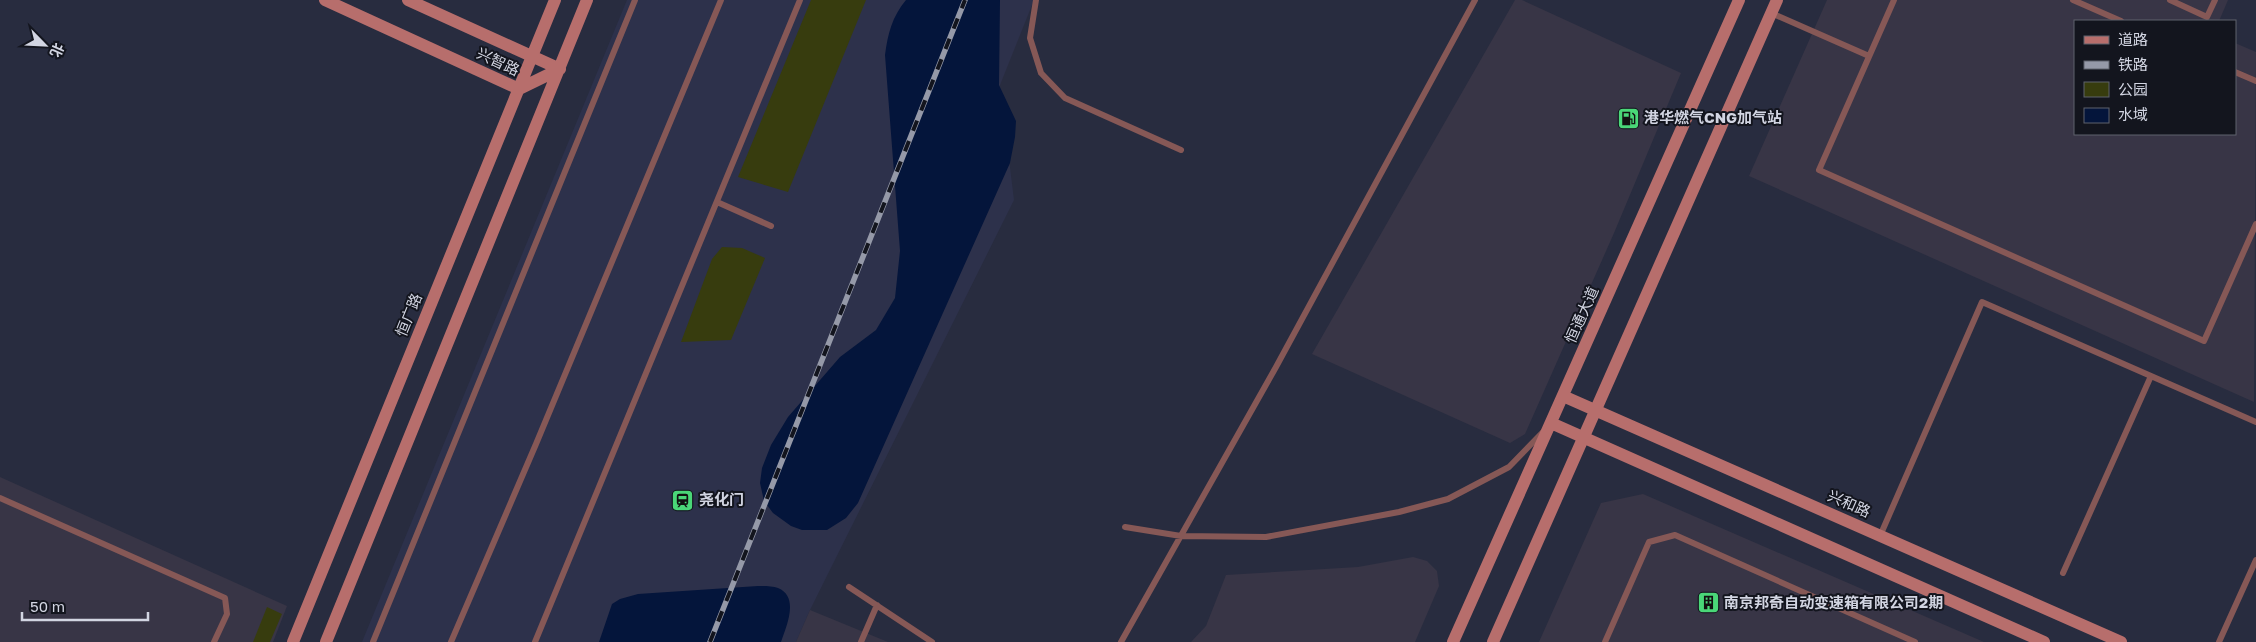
<svg xmlns="http://www.w3.org/2000/svg" width="2256" height="642" font-family="'Golos Text','Noto Sans SC',sans-serif">
  <style>
    .built { fill: #2d314b }
    .industrial { fill: #383546 }
    .green { fill: #373c0e }
    .water { fill: #04153b }
    .lines { fill: none; stroke-linecap: round; stroke-linejoin: round }
    .lane { stroke: #865856; stroke-width: 6 }
    .secondary { stroke: #b76e6c; stroke-width: 12 }
    .rail-casing { stroke: #9599a8; stroke-width: 5.5 }
    .rail { stroke: #13151e; stroke-width: 4; stroke-dasharray: 11; stroke-linecap: butt }
    .labels { text-anchor: middle; stroke-width: 4; stroke-linejoin: round; paint-order: stroke }
    .street-label { font-size: 15px; fill: #d2d5e2; stroke: #13151e }
    .poi-label { font-size: 15px; font-weight: bold; fill: #d2d5e2; stroke: #13151e; text-anchor: start }
  </style>
  <rect width="100%" height="100%" fill="#282c3f"/>
  <path class="built" d="M 627,0 L 1034,0 L 1000,85 L 1014,200 L 810,610 L 796,642 L 362,642 Z"/>
  <path class="industrial" d="M 1515,0 L 1522,0 L 1681,73 L 1614,233 L 1525,434 L 1510,443 L 1312,354 Z
    M 1827,0 L 2228,0 L 2219,21 L 2075,21 L 2075,134 L 2235,134 L 2235,43 L 2256,52 L 2254,402 L 1749,176 Z
    M 0,477 L 287,606 L 273,642 L 0,642 Z
    M 1643,494 L 1984,642 L 1539,642 L 1601,503 Z
    M 1413,557 L 1427,561 L 1437,571 L 1439,586 L 1415,642 L 1191,642 L 1206,626 L 1226,575 L 1358,567 Z
    M 810,610 L 888,642 L 796,642 Z"/>
  <path class="green" d="M 811,0 L 866,0 L 788,192 L 738,177 Z
    M 722,247 L 742,248 L 765,258 L 731,340 L 681,342 L 712,259 Z
    M 267,607 L 282,614 L 270,642 L 253,642 Z"/>
  <path class="water" d="M 906,0 L 1000,0 L 999,85 L 1016,121 L 1015,137 L 1010,163 L 858,503 L 846,518 L 827,530 L 802,530 L 791,526 L 773,513 L 764,501 L 760,483 L 762,468 L 771,445 L 788,417 L 840,357 L 876,330 L 895,298 L 900,251 L 885,55 C 888,33 892,17 906,0 Z
    M 758,586 C 764,586 773,586 778,588 C 800,597 786,627 781,642 L 599,642 L 612,604 L 620,599 L 638,594 Z"/>
  <g class="lines">
    <path class="lane" d="M 1036,0 L 1030,38 L 1041,73 L 1065,98 L 1181,150
      M 1894,0 L 1819,170 L 2204,341 L 2256,224
      M 2073,0 L 2121,21
      M 2170,0 L 2207,17 L 2215,0
      M 1771,13 L 1869,56
      M 2235,72 L 2256,81
      M 717,202 L 771,226
      M 0,498 L 225,598 L 227,614 L 214,642
      M 1125,527 L 1181,536 L 1266,537 L 1399,512 L 1448,499 L 1509,467 L 1542,433
      M 1880,536 L 1982,302 L 2256,422
      M 2063,573 L 2151,376
      M 849,587 L 932,642
      M 373,642 L 635,0
      M 451,642 L 536,444 L 721,0
      M 535,642 L 800,0
      M 861,642 L 877,605
      M 1121,642 L 1276,367 L 1475,0
      M 1605,642 L 1649,542 L 1675,535 L 1915,642
      M 2219,642 L 2256,560"/>
    <path class="secondary" d="M 325,0 L 519,89 L 560,69
      M 408,0 L 560,69
      M 1563,396 L 2121,642
      M 1551,423 L 2044,642
      M 293,642 L 555,0
      M 326,642 L 587,0
      M 1453,642 L 1739,0
      M 1493,642 L 1777,0"/>
    <defs>
      <path id="rail" d="M 710,642 L 965,0"/>
    </defs>
    <use href="#rail" class="rail-casing"/>
    <use href="#rail" class="rail"/>
  </g>
  <defs>
    <symbol id="fuel-square" viewBox="-11 -11 22 22"><rect x="-9" y="-9" width="18" height="18" rx="4" fill="#4ad778" stroke="#13151e"/><path d="M-5.5-6h7V0h2V4h1.3V-2.5L3-4.5l.8-.8L6-3V5H2.5V1h-1V6h-7ZM-4.2-4.7v3.2H.2V-4.7Z" fill="#111"/></symbol>
    <symbol id="station-square" viewBox="-11 -11 22 22"><rect x="-9" y="-9" width="18" height="18" rx="4" fill="#4ad778" stroke="#13151e"/><path d="M-3-6H3Q5-6 5-4V2Q5 4 3 4L4.5 6H3L1.5 4h-3L-3 6H-4.5L-3 4Q-5 4-5 2V-4Q-5-6-3-6ZM-3.5-4v3h7v-3ZM-3.5 1v1.5H-2V1ZM2 1v1.5H3.5V1Z" fill="#111"/></symbol>
    <symbol id="building-square" viewBox="-11 -11 22 22"><rect x="-9" y="-9" width="18" height="18" rx="4" fill="#4ad778" stroke="#13151e"/><path d="M-4-6H4V6H1V3H-1V6H-4ZM-2.5-4.3h1.7v1.8h-1.7ZM.8-4.3h1.7v1.8H.8ZM-2.5-1h1.7V.8h-1.7ZM.8-1h1.7V.8H.8Z" fill="#111"/></symbol>
  </defs>
  <g fill-rule="evenodd">
    <use href="#fuel-square" x="1616" y="106" width="25" height="25"/>
    <use href="#station-square" x="670" y="488" width="25" height="25"/>
    <use href="#building-square" x="1696" y="590" width="25" height="25"/>
  </g>
  <g class="labels">
    <g class="street-label">
      <text transform="translate(498 62) rotate(25)" y="5">兴智路</text>
      <text transform="translate(409 315) rotate(-68)" y="5">恒广路</text>
      <text transform="translate(1582 315) rotate(-66)" y="5">恒通大道</text>
      <text transform="translate(1849 504) rotate(24)" y="5">兴和路</text>
    </g>
    <g class="poi-label">
      <text x="1644" y="123">港华燃气CNG加气站</text>
      <text x="699" y="505">尧化门</text>
      <text x="1724" y="608">南京邦奇自动变速箱有限公司2期</text>
    </g>
  </g>
  <rect x="2074" y="20" width="162" height="115" fill="#13151e" stroke="#5f626c"/>
  <rect x="2084" y="36" width="25" height="8" fill="#b76e6c" stroke="#5f626c"/>
  <text x="2118" y="45" font-size="15" fill="#d2d5e2">道路</text>
  <rect x="2084" y="61" width="25" height="8" fill="#9599a8" stroke="#5f626c"/>
  <text x="2118" y="70" font-size="15" fill="#d2d5e2">铁路</text>
  <rect x="2084" y="82" width="25" height="15" fill="#373c0e" stroke="#5f626c"/>
  <text x="2118" y="95" font-size="15" fill="#d2d5e2">公园</text>
  <rect x="2084" y="108" width="25" height="15" fill="#04153b" stroke="#5f626c"/>
  <text x="2118" y="120" font-size="15" fill="#d2d5e2">水域</text>
  <g transform="translate(45 45) rotate(114)" stroke="#13151e" stroke-width="4" paint-order="stroke">
  <path d="M0-4L9 19L0 12L-9 19Z" fill="#d2d5e2"/>
  <text y="-8" font-size="14" font-weight="bold" text-anchor="middle" fill="#d2d5e2">北</text>
  </g>
  <path d="M22 612v8h126v-8" fill="none" stroke="#d2d5e2" stroke-width="2.5"/>
  <text x="30" y="612" font-size="15" fill="#d2d5e2" stroke="#13151e" stroke-width="4" paint-order="stroke">50 m</text>
</svg>
